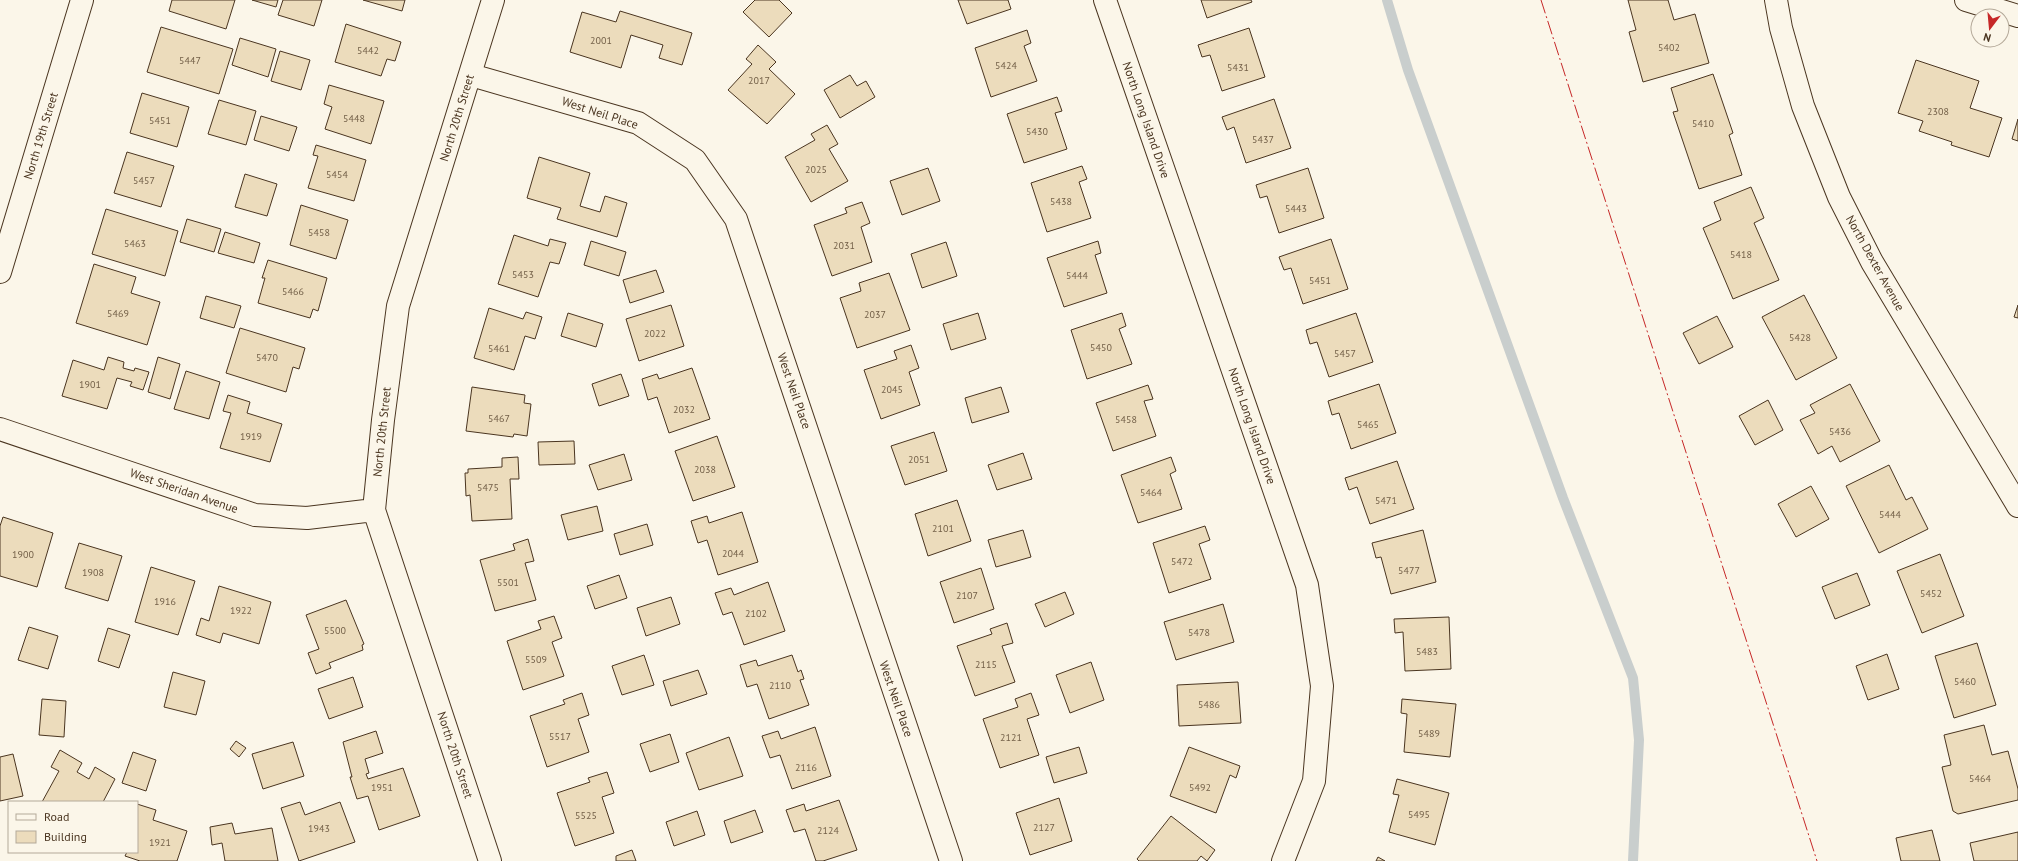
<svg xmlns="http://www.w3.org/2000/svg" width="2018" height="861" font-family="'PT Sans',sans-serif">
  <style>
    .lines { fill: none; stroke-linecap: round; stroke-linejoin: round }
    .stream { stroke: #c9cecd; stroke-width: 10 }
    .building { fill: #ecdcbc; stroke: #4a3520 }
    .minor-casing { stroke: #4a3520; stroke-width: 24 }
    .minor { stroke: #fbf6e9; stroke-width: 22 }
    .power { stroke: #c62828; stroke-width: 1; stroke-dasharray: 14 3 2 3; stroke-linecap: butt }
    .labels { text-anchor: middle; stroke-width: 3; stroke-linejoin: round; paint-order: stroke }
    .number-label { font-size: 10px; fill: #725f47 }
    .street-label { font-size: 12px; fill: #4a3520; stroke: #fbf6e9 }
  </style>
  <rect width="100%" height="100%" fill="#fbf6e9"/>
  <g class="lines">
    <path class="stream" d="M 1387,0 L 1408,70 L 1563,498 L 1633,678 L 1639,740 L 1633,861"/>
  </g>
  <path class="building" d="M 172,0 L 235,0 L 226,29 L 169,11 Z
    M 252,0 L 278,0 L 276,7 Z
    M 283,0 L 322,0 L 314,26 L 278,15 Z
    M 363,0 L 405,0 L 402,11 Z
    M 755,0 L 779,0 L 792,13 L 769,37 L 743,12 Z
    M 958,0 L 1008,0 L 1011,9 L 967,24 Z
    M 1201,0 L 1251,0 L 1252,2 L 1207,18 Z
    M 1628,0 L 1668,0 L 1674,20 L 1695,14 L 1709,63 L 1643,82 L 1629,32 L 1636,30 Z
    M 620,11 L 692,33 L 682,65 L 659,58 L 663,45 L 631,35 L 621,68 L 570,52 L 582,12 L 616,22 Z
    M 346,24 L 401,42 L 395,61 L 387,59 L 381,76 L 335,62 Z
    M 161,27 L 233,49 L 219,94 L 147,72 Z
    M 1249,28 L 1265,77 L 1222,91 L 1210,55 L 1202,57 L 1198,45 Z
    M 1027,30 L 1031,43 L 1024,46 L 1037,81 L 991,97 L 975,48 Z
    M 240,38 L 276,49 L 268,77 L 232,65 Z
    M 758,45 L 776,62 L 769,69 L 795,94 L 767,124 L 728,90 L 752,64 L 746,59 Z
    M 280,51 L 310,60 L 301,90 L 271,81 Z
    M 1916,60 L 1979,81 L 1970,108 L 2002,118 L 1989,157 L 1951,145 L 1952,142 L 1919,131 L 1923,121 L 1898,113 Z
    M 1713,74 L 1733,133 L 1729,135 L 1742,175 L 1699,189 L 1673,112 L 1678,111 L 1671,88 Z
    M 850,75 L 857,86 L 866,81 L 875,97 L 840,118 L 824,90 Z
    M 329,85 L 384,101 L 371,144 L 325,129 L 332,107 L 324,104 Z
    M 142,93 L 189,107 L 177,147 L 130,133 Z
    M 1057,97 L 1062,111 L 1055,113 L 1067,149 L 1024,163 L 1007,114 Z
    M 1274,99 L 1291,148 L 1246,163 L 1234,127 L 1227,130 L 1222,117 Z
    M 219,100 L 256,111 L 246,145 L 208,134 Z
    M 261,116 L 297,127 L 289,151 L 254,140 Z
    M 2018,119 L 2018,141 L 2012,139 Z
    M 827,125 L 838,144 L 829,149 L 848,181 L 811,202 L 785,157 L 815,140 L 811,134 Z
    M 316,145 L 366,160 L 354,201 L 308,188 L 318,156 L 313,155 Z
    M 127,152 L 174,166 L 161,207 L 114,193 Z
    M 539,157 L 590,173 L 580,206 L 600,212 L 605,196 L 627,203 L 617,237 L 557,219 L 561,208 L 527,198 Z
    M 1082,166 L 1087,179 L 1079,182 L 1091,218 L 1047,232 L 1031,183 Z
    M 928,168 L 940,201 L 902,215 L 890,181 Z
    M 1308,168 L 1324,218 L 1279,233 L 1267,196 L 1260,198 L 1256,185 Z
    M 245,174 L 277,184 L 267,216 L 235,207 Z
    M 1751,187 L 1764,218 L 1754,223 L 1779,280 L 1733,299 L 1703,228 L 1721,220 L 1714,202 Z
    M 862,202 L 870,223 L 861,227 L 872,262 L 832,276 L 814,225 L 847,213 L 845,208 Z
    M 301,205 L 348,220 L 336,259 L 290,245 Z
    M 106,209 L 178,231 L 165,276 L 92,254 Z
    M 187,219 L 221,229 L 214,252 L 180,242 Z
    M 225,232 L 260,243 L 254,263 L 218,253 Z
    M 514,235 L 548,246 L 550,239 L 566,243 L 559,264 L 550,262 L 538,297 L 498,284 Z
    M 1331,239 L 1348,289 L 1303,304 L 1291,268 L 1284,270 L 1279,257 Z
    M 591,241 L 626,252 L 619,276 L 584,265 Z
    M 1098,241 L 1101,253 L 1095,255 L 1107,293 L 1064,307 L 1047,258 Z
    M 946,242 L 957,276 L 922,288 L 911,254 Z
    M 268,260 L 327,278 L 318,311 L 313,309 L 310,318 L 258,303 L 265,278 L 262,278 Z
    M 94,264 L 136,277 L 131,293 L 160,302 L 147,345 L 76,323 Z
    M 656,270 L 664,292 L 630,303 L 623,280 Z
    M 889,273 L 910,330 L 857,348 L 840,298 L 861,291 L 859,283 Z
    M 1804,295 L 1837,358 L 1796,380 L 1762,317 Z
    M 206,296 L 241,306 L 234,328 L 200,318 Z
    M 671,305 L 684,346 L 639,361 L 626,319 Z
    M 2018,305 L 2018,318 L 2014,317 Z
    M 489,308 L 523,319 L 526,312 L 542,317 L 535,339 L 525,336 L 514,370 L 474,358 Z
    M 568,313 L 603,324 L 596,347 L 561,336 Z
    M 978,313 L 986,339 L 951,350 L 943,324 Z
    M 1122,313 L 1126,326 L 1119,329 L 1132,364 L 1087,379 L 1071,330 Z
    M 1356,313 L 1373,362 L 1329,377 L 1317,342 L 1310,344 L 1306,330 Z
    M 1717,316 L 1733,347 L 1699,364 L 1683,333 Z
    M 240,328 L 305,348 L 299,369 L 293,367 L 286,392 L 226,373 Z
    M 911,345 L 919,368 L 909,372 L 920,405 L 881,419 L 864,370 L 897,359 L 894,351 Z
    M 108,357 L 124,362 L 123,368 L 134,371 L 135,368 L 149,372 L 143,390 L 130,386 L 132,382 L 117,378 L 107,409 L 62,396 L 73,360 L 104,370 Z
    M 158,357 L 180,364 L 170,399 L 148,392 Z
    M 692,368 L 710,419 L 669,433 L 657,397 L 648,400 L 642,379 L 657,374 L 659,379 Z
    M 186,371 L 220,382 L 209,419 L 174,409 Z
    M 621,374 L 629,396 L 599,406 L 592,384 Z
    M 1379,384 L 1396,433 L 1351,449 L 1339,413 L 1332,415 L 1328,401 Z
    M 1850,384 L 1880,441 L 1840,462 L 1832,446 L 1818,454 L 1800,420 L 1815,413 L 1810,405 Z
    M 1148,385 L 1153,399 L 1144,401 L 1156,436 L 1113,451 L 1096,403 Z
    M 472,387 L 525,395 L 524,403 L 531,404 L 527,436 L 514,434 L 513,437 L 466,431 Z
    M 1001,387 L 1009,412 L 972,423 L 965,398 Z
    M 228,395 L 250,402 L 247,413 L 282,424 L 270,462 L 220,448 L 231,413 L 223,411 Z
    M 1768,400 L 1783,430 L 1755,445 L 1739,416 Z
    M 934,432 L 947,471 L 905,485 L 891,446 Z
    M 717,436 L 735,487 L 693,501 L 675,451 Z
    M 574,441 L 575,464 L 539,465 L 538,442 Z
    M 1023,453 L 1032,479 L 997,490 L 988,465 Z
    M 624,454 L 632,480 L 598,490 L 589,465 Z
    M 518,457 L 519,479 L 510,479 L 512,519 L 472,521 L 470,495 L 466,496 L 465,473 L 468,473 L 468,469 L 502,467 L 502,458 Z
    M 1171,457 L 1176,471 L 1170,474 L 1182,509 L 1138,523 L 1121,475 Z
    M 1397,461 L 1414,509 L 1370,524 L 1357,487 L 1349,490 L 1345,478 Z
    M 1889,465 L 1906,500 L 1912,497 L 1928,529 L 1879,553 L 1846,486 Z
    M 1811,486 L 1829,519 L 1796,537 L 1778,504 Z
    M 957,500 L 971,541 L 928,556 L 915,514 Z
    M 597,506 L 603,531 L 568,540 L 561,515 Z
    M 742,512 L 758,562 L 718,575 L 707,540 L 698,543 L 691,521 L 707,516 L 709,523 Z
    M 3,517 L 53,533 L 37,587 L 0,576 L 0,526 Z
    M 647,524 L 653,545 L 620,555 L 614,534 Z
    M 1205,526 L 1210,540 L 1199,544 L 1211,579 L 1169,593 L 1153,543 Z
    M 1023,530 L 1031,557 L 996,567 L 988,540 Z
    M 1423,530 L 1436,582 L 1391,594 L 1381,557 L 1376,558 L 1372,543 Z
    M 528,539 L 534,561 L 525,563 L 536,600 L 495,611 L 480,560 L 515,550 L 513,544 Z
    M 79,543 L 122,556 L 108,601 L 65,588 Z
    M 1940,554 L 1964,616 L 1922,633 L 1897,571 Z
    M 151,567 L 195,581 L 178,635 L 135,622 Z
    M 981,568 L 994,609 L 954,623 L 940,582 Z
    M 1857,573 L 1870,605 L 1835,619 L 1822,587 Z
    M 619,575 L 627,598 L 595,609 L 587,586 Z
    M 768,582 L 785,631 L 744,645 L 732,612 L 723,615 L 715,593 L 731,588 L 734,595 Z
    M 219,586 L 271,602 L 259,644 L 223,633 L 220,643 L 196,635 L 201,618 L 209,621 Z
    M 1065,592 L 1074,614 L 1045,627 L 1035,604 Z
    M 671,597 L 680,624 L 646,636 L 637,608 Z
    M 346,600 L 364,644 L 362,645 L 363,650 L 329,663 L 331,668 L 316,674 L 308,653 L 319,649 L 306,615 Z
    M 1223,604 L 1234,642 L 1176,660 L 1164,622 Z
    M 554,616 L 562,638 L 552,642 L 564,676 L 523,690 L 507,641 L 541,629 L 538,621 Z
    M 1449,617 L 1451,669 L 1405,671 L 1403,632 L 1395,633 L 1394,619 Z
    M 1007,623 L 1013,643 L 1002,646 L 1015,682 L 975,696 L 957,646 L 992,634 L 990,629 Z
    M 29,627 L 58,636 L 48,669 L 18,660 Z
    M 108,628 L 130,635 L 119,668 L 98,661 Z
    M 1977,643 L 1996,705 L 1954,718 L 1935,656 Z
    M 1887,654 L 1899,689 L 1868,700 L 1856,666 Z
    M 644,655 L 654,685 L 622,695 L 612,666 Z
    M 792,655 L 798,672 L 801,670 L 804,679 L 800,680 L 809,705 L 769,719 L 757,684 L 747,687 L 740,665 L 756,660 L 758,666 Z
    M 1091,662 L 1104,700 L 1070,713 L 1056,675 Z
    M 698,670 L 707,694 L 671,706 L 663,681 Z
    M 173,672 L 205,681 L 196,715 L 164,707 Z
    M 353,677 L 363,707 L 329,719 L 318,689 Z
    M 1238,682 L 1241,723 L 1179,726 L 1177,685 Z
    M 582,693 L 589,715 L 578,719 L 589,752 L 547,767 L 530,716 L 565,704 L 563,700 Z
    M 1031,693 L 1039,715 L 1027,719 L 1039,755 L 1000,768 L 983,719 L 1018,707 L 1015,699 Z
    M 42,699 L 66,701 L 64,737 L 39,735 Z
    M 1402,699 L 1456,704 L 1450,757 L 1404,752 L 1407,714 L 1401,713 Z
    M 1984,725 L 1992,755 L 2008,751 L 2018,789 L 2018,800 L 1958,814 L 1953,811 L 1942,767 L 1951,765 L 1944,735 Z
    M 815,727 L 831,776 L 792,789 L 780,755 L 770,758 L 762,736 L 778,731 L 781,739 Z
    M 376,731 L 383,753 L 365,759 L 369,773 L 366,774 L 368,779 L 403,768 L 420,816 L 379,830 L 368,796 L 357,799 L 350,777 L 352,777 L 343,742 Z
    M 670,734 L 679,762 L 650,772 L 640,744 Z
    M 729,737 L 743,776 L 699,790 L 686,753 Z
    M 236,741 L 246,748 L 239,757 L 230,749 Z
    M 293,742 L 304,776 L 263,789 L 252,754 Z
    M 1079,747 L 1087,773 L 1054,783 L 1046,757 Z
    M 1189,747 L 1240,766 L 1236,778 L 1230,775 L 1216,813 L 1170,796 Z
    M 60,750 L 82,763 L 77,772 L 89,779 L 95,767 L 115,779 L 103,802 L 42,802 L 59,771 L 51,767 Z
    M 133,752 L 156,760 L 146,791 L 122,783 Z
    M 13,754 L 23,796 L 0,801 L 0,757 Z
    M 607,772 L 614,793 L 602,797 L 614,833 L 575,846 L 557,793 L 590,782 L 588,778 Z
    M 1397,779 L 1449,793 L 1435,845 L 1389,832 L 1399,795 L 1393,794 Z
    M 1059,798 L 1072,841 L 1030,855 L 1016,813 Z
    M 839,800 L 857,850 L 823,861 L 816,861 L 805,829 L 794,832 L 786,810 L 804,804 L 806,811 Z
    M 300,802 L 305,815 L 340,802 L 355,842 L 299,861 L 281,808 Z
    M 137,804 L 156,810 L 153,820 L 187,831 L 177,861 L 140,861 L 125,856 L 127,852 L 137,852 Z
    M 755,810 L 763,832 L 731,843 L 724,821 Z
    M 697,811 L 705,835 L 674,846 L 666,822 Z
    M 1171,816 L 1215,850 L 1207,861 L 1201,856 L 1197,861 L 1139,861 L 1137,859 Z
    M 232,823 L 235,834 L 272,828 L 278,861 L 225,861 L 222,843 L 212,845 L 210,827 Z
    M 1932,830 L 1940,861 L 1901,861 L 1896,838 Z
    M 2018,832 L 2018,861 L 1974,861 L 1970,843 Z
    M 632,850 L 636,861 L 616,861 L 616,856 Z
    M 1378,857 L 1385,861 L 1376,861 Z"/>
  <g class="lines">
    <defs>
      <path id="minor" d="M 1105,0 L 1307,585 L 1322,686 L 1314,781 L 1283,861
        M 1776,0 L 1781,28 L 1803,106 L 1839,197 L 1872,262 L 2018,506
        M 1966,0 L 2018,16
        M 471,75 L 638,123 L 695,160 L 736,219 L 951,861
        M 0,272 L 82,0
        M 0,429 L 255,515 L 307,518 L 374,510
        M 490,861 L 374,510 L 383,420 L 398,306 L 493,0"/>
    </defs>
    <use href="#minor" class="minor-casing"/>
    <use href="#minor" class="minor"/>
    <path class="power" d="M 1541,0 L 1817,861"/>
  </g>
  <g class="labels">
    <g class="number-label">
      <text x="601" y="44">2001</text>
      <text x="1669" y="51">5402</text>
      <text x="368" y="54">5442</text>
      <text x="190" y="64">5447</text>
      <text x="1006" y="69">5424</text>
      <text x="1238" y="71">5431</text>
      <text x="759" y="84">2017</text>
      <text x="1938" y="115">2308</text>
      <text x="354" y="122">5448</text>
      <text x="160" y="124">5451</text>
      <text x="1703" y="127">5410</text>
      <text x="1037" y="135">5430</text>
      <text x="1263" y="143">5437</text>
      <text x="816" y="173">2025</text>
      <text x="337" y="178">5454</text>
      <text x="144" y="184">5457</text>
      <text x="1061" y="205">5438</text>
      <text x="1296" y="212">5443</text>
      <text x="319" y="236">5458</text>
      <text x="135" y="247">5463</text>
      <text x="844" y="249">2031</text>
      <text x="1741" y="258">5418</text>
      <text x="523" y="278">5453</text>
      <text x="1077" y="279">5444</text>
      <text x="1320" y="284">5451</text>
      <text x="293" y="295">5466</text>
      <text x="118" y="317">5469</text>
      <text x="875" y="318">2037</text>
      <text x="655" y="337">2022</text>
      <text x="1800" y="341">5428</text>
      <text x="1101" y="351">5450</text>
      <text x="499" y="352">5461</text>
      <text x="1345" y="357">5457</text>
      <text x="267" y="361">5470</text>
      <text x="90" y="388">1901</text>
      <text x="892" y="393">2045</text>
      <text x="684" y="413">2032</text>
      <text x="499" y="422">5467</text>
      <text x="1126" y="423">5458</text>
      <text x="1368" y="428">5465</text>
      <text x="1840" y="435">5436</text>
      <text x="251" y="440">1919</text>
      <text x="919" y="463">2051</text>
      <text x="705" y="473">2038</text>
      <text x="488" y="491">5475</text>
      <text x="1151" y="496">5464</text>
      <text x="1386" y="504">5471</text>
      <text x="1890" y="518">5444</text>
      <text x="943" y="532">2101</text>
      <text x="733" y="557">2044</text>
      <text x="23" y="558">1900</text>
      <text x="1182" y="565">5472</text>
      <text x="1409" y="574">5477</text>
      <text x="93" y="576">1908</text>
      <text x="508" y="586">5501</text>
      <text x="1931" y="597">5452</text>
      <text x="967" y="599">2107</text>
      <text x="165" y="605">1916</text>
      <text x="241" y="614">1922</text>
      <text x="756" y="617">2102</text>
      <text x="335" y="634">5500</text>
      <text x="1199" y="636">5478</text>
      <text x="1427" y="655">5483</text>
      <text x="536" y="663">5509</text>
      <text x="986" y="668">2115</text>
      <text x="1965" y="685">5460</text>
      <text x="780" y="689">2110</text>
      <text x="1209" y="708">5486</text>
      <text x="1429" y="737">5489</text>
      <text x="560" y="740">5517</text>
      <text x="1011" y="741">2121</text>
      <text x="806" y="771">2116</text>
      <text x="1980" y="782">5464</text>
      <text x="382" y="791">1951</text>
      <text x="1200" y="791">5492</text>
      <text x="1419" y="818">5495</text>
      <text x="586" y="819">5525</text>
      <text x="1044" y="831">2127</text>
      <text x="319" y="832">1943</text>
      <text x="828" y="834">2124</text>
      <text x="160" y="846">1921</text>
    </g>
    <g class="street-label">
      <text transform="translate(600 113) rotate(18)" y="4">West Neil Place</text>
      <text transform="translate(457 118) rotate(-73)" y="4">North 20th Street</text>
      <text transform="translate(1146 120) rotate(71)" y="4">North Long Island Drive</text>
      <text transform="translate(41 136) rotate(-73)" y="4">North 19th Street</text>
      <text transform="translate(1875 263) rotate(61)" y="4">North Dexter Avenue</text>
      <text transform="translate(794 391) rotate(71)" y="4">West Neil Place</text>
      <text transform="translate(1252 426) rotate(71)" y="4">North Long Island Drive</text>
      <text transform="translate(382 432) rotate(-84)" y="4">North 20th Street</text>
      <text transform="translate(184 491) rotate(19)" y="4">West Sheridan Avenue</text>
      <text transform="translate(896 699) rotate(71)" y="4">West Neil Place</text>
      <text transform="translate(455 755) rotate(72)" y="4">North 20th Street</text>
    </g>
  </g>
  <rect x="8" y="801" width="130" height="52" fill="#fbf6e9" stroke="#b4a999"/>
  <rect x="16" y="814" width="20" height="6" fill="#fbf6e9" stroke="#b4a999"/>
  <text x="44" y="821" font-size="12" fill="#4a3520">Road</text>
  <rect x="16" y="831" width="20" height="12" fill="#ecdcbc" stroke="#b4a999"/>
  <text x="44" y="841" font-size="12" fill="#4a3520">Building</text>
  <g transform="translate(1990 28) rotate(196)"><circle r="19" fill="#fbf6e9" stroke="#b4a999"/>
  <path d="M0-3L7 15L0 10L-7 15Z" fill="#c62828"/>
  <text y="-6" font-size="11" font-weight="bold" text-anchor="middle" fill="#4a3520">N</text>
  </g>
</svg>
